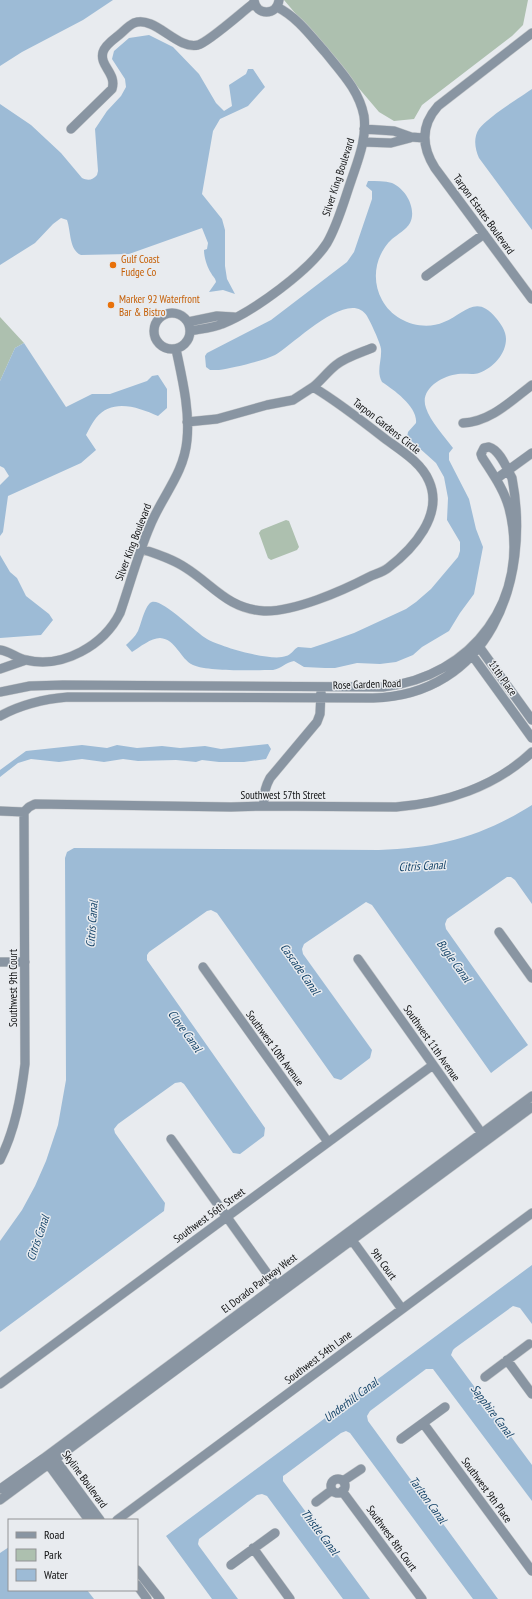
<svg xmlns="http://www.w3.org/2000/svg" width="532" height="1599" font-family="'PT Sans Narrow',sans-serif">
  <style>
    .green { fill: #adc0af }
    .water { fill: #9dbbd6 }
    .lines { fill: none; stroke-linecap: round; stroke-linejoin: round }
    .minor-casing { stroke: #c5c8cb; stroke-width: 10 }
    .minor { stroke: #8995a2; stroke-width: 9 }
    .food-dot { fill: #e8710a; stroke: #e8ebef; stroke-width: 1.5 }
    .labels { text-anchor: middle; stroke-width: 3; stroke-linejoin: round; paint-order: stroke }
    .street-label { font-size: 11px; fill: #0f1011; stroke: #e8ebef }
    .food-label { font-size: 11px; fill: #c56008; stroke: #e8ebef; text-anchor: start }
    .water-label { font-size: 12px; font-style: italic; fill: #144368; stroke: #e8ebef }
  </style>
  <rect width="100%" height="100%" fill="#e8ebef"/>
  <path class="green" d="M 284,0 L 528,0 L 523,25 L 512,36 L 422,105 L 414,119 L 394,121 L 379,112 Z
    M 0,317 L 24,343 L 15,348 L 0,381 Z
    M 286,520 L 289,521 L 299,547 L 297,550 L 271,560 L 268,558 L 259,533 L 261,530 Z"/>
  <path class="water" d="M 0,0 L 113,0 L 83,20 L 22,52 L 0,66 Z
    M 149,35 L 173,47 L 199,74 L 216,103 L 224,111 L 232,106 L 229,85 L 246,74 L 248,69 L 253,69 L 265,87 L 248,106 L 220,119 L 213,131 L 202,194 L 222,219 L 225,230 L 225,266 L 227,279 L 235,294 L 223,290 L 209,292 L 216,282 C 215,277 213,277 211,273 C 207,267 204,257 204,250 L 207,249 L 208,243 L 202,228 L 129,254 L 81,255 C 69,250 71,231 67,220 L 61,218 L 53,224 L 35,243 L 0,265 L 0,104 L 31,125 L 61,153 L 82,178 C 88,181 93,180 97,175 L 98,171 L 95,129 L 107,111 L 121,96 L 126,87 L 125,79 L 112,59 L 114,51 L 129,38 Z
    M 532,89 L 532,230 L 479,158 C 475,149 473,138 479,129 C 488,117 519,98 532,89 Z
    M 368,181 C 376,181 385,181 392,183 C 406,189 417,209 410,223 C 406,230 398,234 392,239 C 375,255 371,280 382,300 C 393,321 422,332 444,322 C 464,314 476,293 496,318 C 501,324 506,331 506,339 C 506,354 493,368 479,373 C 473,375 465,373 458,374 C 442,376 419,389 426,408 C 430,421 445,437 453,448 L 449,453 L 449,460 L 469,499 L 476,529 L 483,547 L 474,594 L 460,613 L 449,631 L 422,647 L 413,655 L 396,662 L 380,664 L 357,663 L 335,668 L 325,668 L 304,667 L 294,661 C 286,662 281,669 273,670 C 254,670 209,672 193,665 C 180,659 176,639 160,638 C 151,638 140,647 132,652 L 126,645 C 130,641 135,637 138,631 C 141,625 145,604 152,602 C 163,599 196,633 207,639 C 221,647 272,662 286,656 C 291,655 294,649 298,647 L 311,648 L 326,643 L 354,633 L 406,609 L 416,602 L 431,589 L 458,557 L 460,551 L 460,542 L 447,520 L 448,498 L 444,477 L 436,463 L 407,437 L 408,432 L 416,423 C 418,407 394,390 382,382 C 376,371 382,361 381,349 C 381,344 370,321 367,316 C 349,287 293,345 275,355 C 263,361 233,368 219,370 L 210,370 L 206,367 L 205,356 L 207,353 L 271,320 L 347,262 L 354,252 L 372,199 L 372,191 L 366,186 Z
    M 24,343 L 66,407 L 92,394 L 110,394 L 147,381 L 152,376 L 158,375 L 167,389 L 167,408 L 158,416 C 138,407 112,398 96,418 C 92,423 89,429 86,435 L 96,450 L 81,463 L 8,496 L 3,532 L 0,536 L 0,485 L 9,476 L 4,468 L 0,466 L 0,381 L 15,348 Z
    M 0,555 L 10,572 L 17,578 L 26,596 L 49,614 L 53,620 L 41,635 L 0,638 Z
    M 268,744 L 271,749 L 266,759 L 244,762 L 219,762 L 202,760 L 196,762 L 176,760 L 138,761 L 123,759 L 104,762 L 82,759 L 59,762 L 31,759 L 18,763 L 0,777 L 0,770 L 26,751 L 82,745 L 107,748 L 117,745 L 137,748 L 162,746 L 180,748 L 205,746 L 221,749 Z
    M 532,805 L 532,904 L 515,880 L 511,877 L 507,877 L 447,919 L 445,924 L 446,929 L 528,1045 L 491,1073 L 372,905 L 366,902 L 304,944 L 302,949 L 303,954 L 372,1050 L 370,1058 L 341,1080 L 334,1078 L 217,913 L 211,910 L 207,911 L 149,952 L 147,955 L 147,960 L 265,1128 L 264,1136 L 240,1154 L 233,1153 L 184,1084 L 181,1082 L 175,1083 L 118,1124 L 114,1129 L 115,1133 L 165,1203 L 164,1211 L 0,1332 L 0,1241 L 22,1210 L 35,1186 L 46,1161 L 58,1125 L 66,1080 L 65,858 L 67,852 L 74,848 L 379,850 C 438,848 481,837 532,805 Z
    M 532,1265 L 532,1324 L 520,1308 L 513,1306 L 455,1348 L 453,1350 L 451,1355 L 532,1465 L 532,1501 L 433,1369 L 426,1369 L 370,1411 L 367,1416 L 368,1421 L 498,1599 L 473,1599 L 350,1433 L 346,1431 L 341,1433 L 286,1474 L 283,1476 L 283,1481 L 370,1599 L 343,1599 L 267,1496 L 262,1494 L 257,1495 L 199,1539 L 198,1544 L 199,1546 L 238,1599 L 212,1599 L 166,1536 Z
    M 9,1547 L 9,1590 L 87,1590 L 94,1599 L 0,1599 L 0,1553 Z"/>
  <g class="lines">
    <defs>
      <path id="minor" d="M 254,0 C 256,16 277,16 279,0
        M 532,33 L 438,106 C 421,125 421,146 435,168 L 532,299
        M 71,129 L 112,89 C 117,73 99,66 103,52 C 105,45 114,39 119,35 C 124,31 128,26 134,23 C 155,15 177,50 198,45 C 209,42 243,11 254,3
        M 364,129 L 394,131 L 411,137 L 424,138
        M 363,142 L 391,143 L 410,138
        M 426,276 L 484,234
        M154 331a18 18 0 1 1 36 0a18 18 0 1 1-36 0Z
        M 188,322 L 217,316 L 234,317
        M 190,331 C 200,329 213,328 222,324 C 253,312 310,270 327,243 C 338,224 344,201 351,181 C 358,160 367,139 364,116 C 359,90 341,72 325,52 C 310,35 297,17 277,7
        M 313,387 C 321,381 327,372 336,365 C 346,357 360,353 372,348
        M 463,423 C 490,422 511,401 532,385
        M 496,479 L 532,453
        M 142,549 C 157,554 173,559 186,568 C 213,585 228,609 264,611 C 294,612 342,591 369,577 C 375,574 383,572 388,568 C 413,549 444,515 429,481 C 421,462 400,450 384,438 C 361,420 338,402 313,387 L 293,400 L 267,405 L 217,419 L 187,422
        M 480,648 L 532,720
        M 0,650 C 9,651 17,658 26,660 C 63,669 104,645 120,613 C 130,584 138,554 150,526 C 162,496 184,474 187,440 C 190,410 182,378 176,349
        M 472,655 L 532,738
        M 0,669 L 26,660
        M 0,692 L 30,686 L 63,685 L 383,687 C 473,677 532,598 509,508 C 504,489 492,473 482,457 L 481,454 L 484,448 L 489,447 C 500,450 507,469 512,478 C 532,583 487,695 373,698 L 68,697 C 44,699 22,704 0,716
        M 264,806 C 263,795 265,787 270,778 L 317,722 L 320,714 L 321,692
        M 0,811 L 24,812
        M 24,812 L 29,807 L 35,804 L 231,807 L 264,806 L 396,807 C 445,803 495,787 532,752
        M 499,932 L 532,978
        M 358,959 L 485,1138
        M 0,962 L 25,962
        M 203,967 L 328,1142
        M 171,1139 L 279,1290
        M 0,1160 C 15,1130 21,1097 25,1064 L 24,812
        M 349,1236 L 402,1309
        M 507,1360 L 532,1394
        M 485,1377 L 529,1344
        M 0,1384 L 433,1065
        M 423,1423 L 532,1571
        M 401,1439 L 445,1407
        M 52,1455 L 100,1520
        M 46,1461 L 89,1520
        M331 1486a7 7 0 1 1 14 0a7 7 0 1 1-14 0Z
        M 343,1481 L 361,1469
        M 0,1489 L 44,1458 L 532,1096
        M 342,1491 L 422,1599
        M 0,1500 L 532,1107
        M 316,1502 L 332,1490
        M 117,1520 L 532,1213
        M 253,1548 L 290,1599
        M 231,1565 L 275,1533
        M 137,1570 L 160,1599
        M 137,1585 L 147,1599"/>
    </defs>
    <use href="#minor" class="minor-casing"/>
    <use href="#minor" class="minor"/>
  </g>
  <g class="food-dot">
    <circle cx="113" cy="265" r="4"/>
    <circle cx="111" cy="305" r="4"/>
  </g>
  <g class="labels">
    <g class="street-label">
      <text transform="translate(338 177) rotate(-72)" y="4">Silver King Boulevard</text>
      <text transform="translate(484 214) rotate(54)" y="4">Tarpon Estates Boulevard</text>
      <text transform="translate(387 426) rotate(38)" y="4">Tarpon Gardens Circle</text>
      <text transform="translate(133 542) rotate(-69)" y="4">Silver King Boulevard</text>
      <text transform="translate(503 678) rotate(55)" y="4">11th Place</text>
      <text transform="translate(367 684) rotate(-2)" y="4">Rose Garden Road</text>
      <text x="283" y="799">Southwest 57th Street</text>
      <text transform="translate(13 988) rotate(-90)" y="4">Southwest 9th Court</text>
      <text transform="translate(432 1043) rotate(55)" y="4">Southwest 11th Avenue</text>
      <text transform="translate(275 1048) rotate(54)" y="4">Southwest 10th Avenue</text>
      <text transform="translate(209 1215) rotate(-36)" y="4">Southwest 56th Street</text>
      <text transform="translate(384 1264) rotate(54)" y="4">9th Court</text>
      <text transform="translate(259 1283) rotate(-37)" y="4">El Dorado Parkway West</text>
      <text transform="translate(318 1357) rotate(-37)" y="4">Southwest 54th Lane</text>
      <text transform="translate(85 1479) rotate(54)" y="4">Skyline Boulevard</text>
      <text transform="translate(487 1490) rotate(54)" y="4">Southwest 9th Place</text>
      <text transform="translate(392 1538) rotate(54)" y="4">Southwest 8th Court</text>
    </g>
    <g class="food-label">
      <text x="121" y="263">Gulf Coast<tspan x="121" dy="13">Fudge Co</tspan></text>
      <text x="119" y="303">Marker 92 Waterfront<tspan x="119" dy="13">Bar &amp; Bistro</tspan></text>
    </g>
    <g class="water-label">
      <text transform="translate(422 866) rotate(-3)" y="4">Citris Canal</text>
      <text transform="translate(92 924) rotate(-86)" y="4">Citris Canal</text>
      <text transform="translate(454 961) rotate(54)" y="4">Bugle Canal</text>
      <text transform="translate(300 969) rotate(55)" y="4">Cascade Canal</text>
      <text transform="translate(185 1031) rotate(54)" y="4">Clove Canal</text>
      <text transform="translate(38 1238) rotate(-71)" y="4">Citris Canal</text>
      <text transform="translate(351 1400) rotate(-37)" y="4">Underhill Canal</text>
      <text transform="translate(492 1411) rotate(53)" y="4">Sapphire Canal</text>
      <text transform="translate(428 1500) rotate(54)" y="4">Tarlton Canal</text>
      <text transform="translate(320 1532) rotate(53)" y="4">Thistle Canal</text>
    </g>
  </g>
  <rect x="8" y="1519" width="130" height="72" fill="#e8ebef" stroke="#919396"/>
  <rect x="16" y="1532" width="20" height="6" fill="#8995a2" stroke="#919396"/>
  <text x="44" y="1539" font-size="12" fill="#0f1011">Road</text>
  <rect x="16" y="1549" width="20" height="12" fill="#adc0af" stroke="#919396"/>
  <text x="44" y="1559" font-size="12" fill="#0f1011">Park</text>
  <rect x="16" y="1569" width="20" height="12" fill="#9dbbd6" stroke="#919396"/>
  <text x="44" y="1579" font-size="12" fill="#0f1011">Water</text>
</svg>
